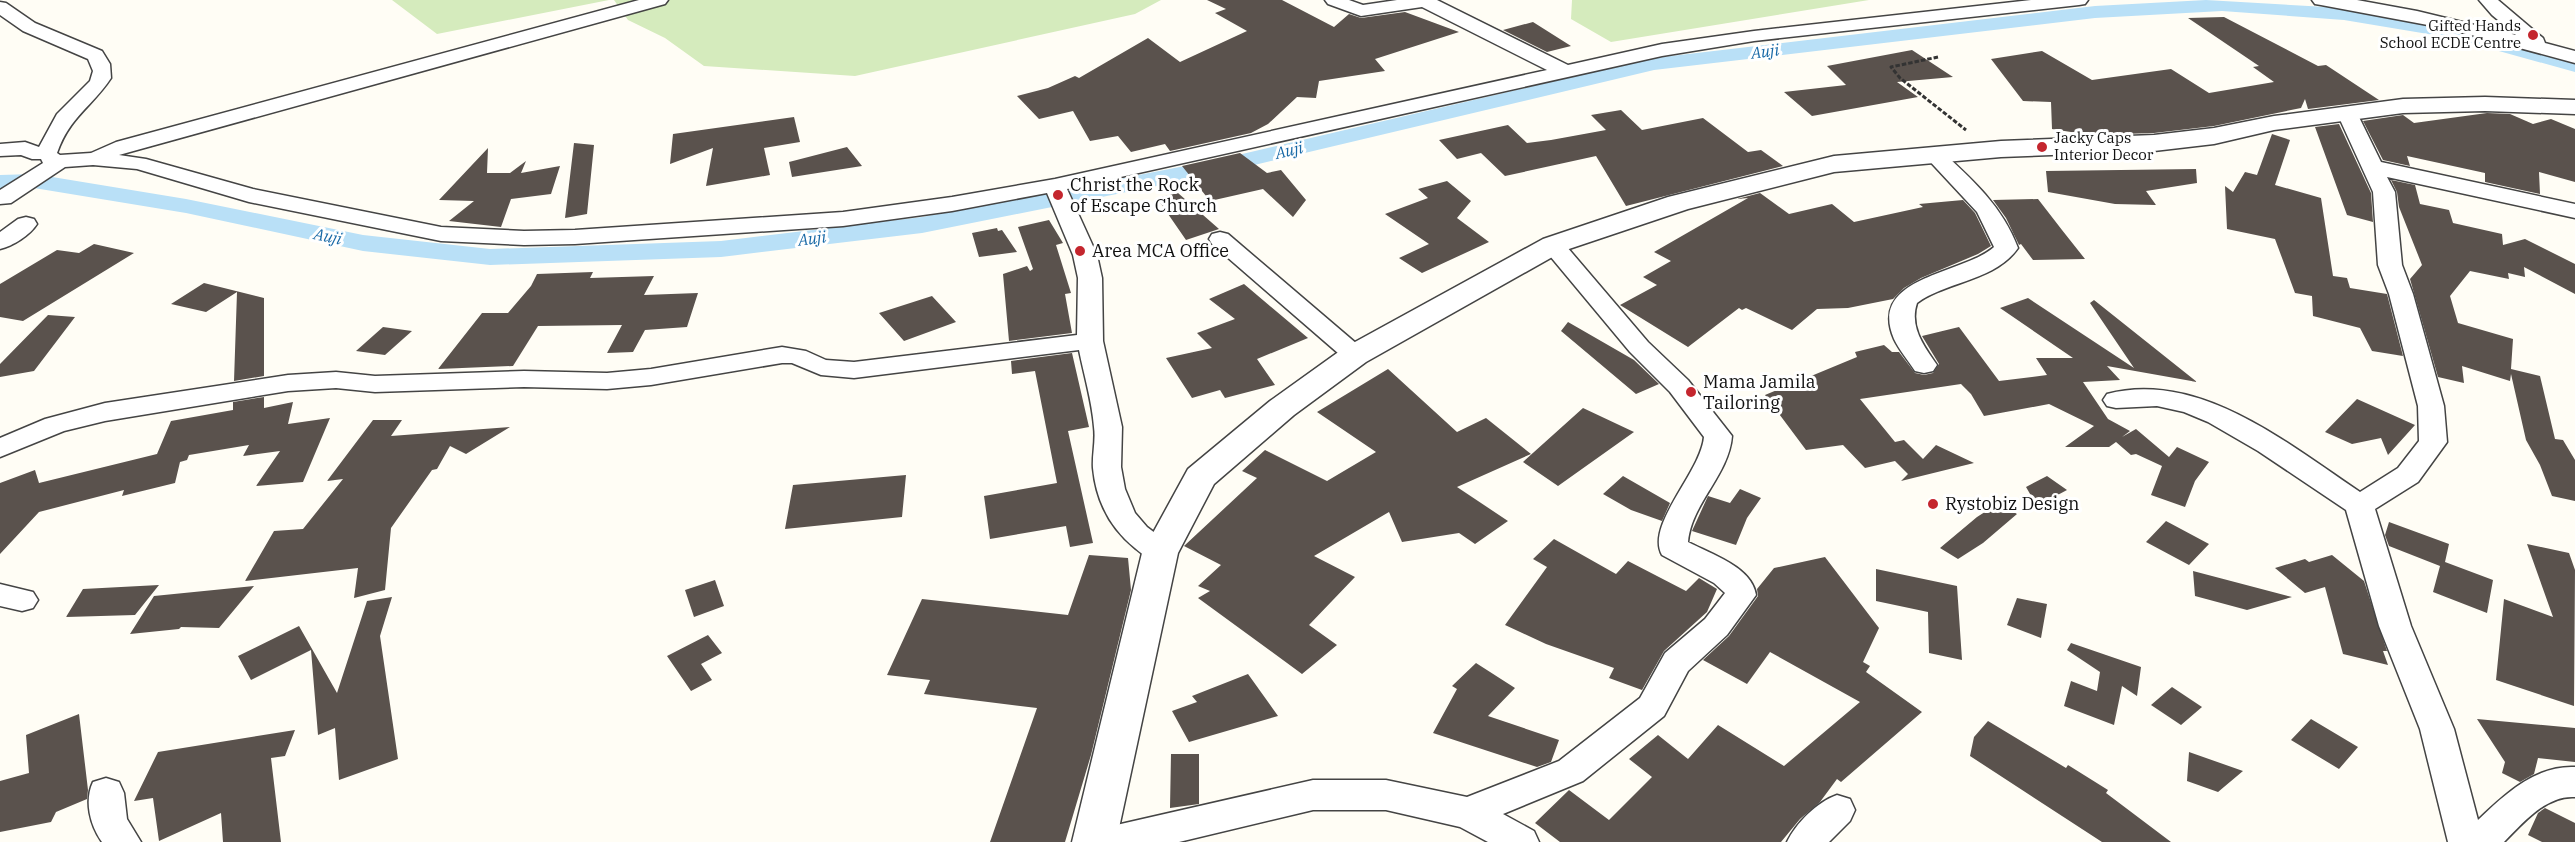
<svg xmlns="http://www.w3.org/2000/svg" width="2575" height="842" font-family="'IBM Plex Serif',serif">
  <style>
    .green { fill: #d5ebbd }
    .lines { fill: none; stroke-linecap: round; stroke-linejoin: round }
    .canal { fill: #b9e0f7; fill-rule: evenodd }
    .building { fill: #5a524d }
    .minor-casing { stroke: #444; stroke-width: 3 }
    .tertiary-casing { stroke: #444; stroke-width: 3 }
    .path { stroke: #333; stroke-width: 3; stroke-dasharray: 4.5 2; stroke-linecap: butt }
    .minor { fill: #fff; fill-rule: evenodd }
    .tertiary { fill: #fff; fill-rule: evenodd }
    .poi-dot { fill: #c4262e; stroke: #fff; stroke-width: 2 }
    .labels { text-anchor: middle; stroke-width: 6; stroke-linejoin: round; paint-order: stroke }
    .far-poi-label { font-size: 15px; fill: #111; stroke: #fff; text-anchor: end }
    .far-water-label { font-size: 16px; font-style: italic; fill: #1768a6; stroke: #fff }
    .poi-label { font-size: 18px; fill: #111; stroke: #fff; text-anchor: start }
  </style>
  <rect width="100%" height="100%" fill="#fffdf5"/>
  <path class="green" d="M 392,0 L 609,0 L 437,34 Z
    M 614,0 L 1161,0 L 1135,14 L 855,76 L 704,66 L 665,38 L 628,20 Z
    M 1572,0 L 1869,0 L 1611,42 L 1571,19 Z"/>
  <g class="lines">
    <path class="canal" d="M 2206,0 L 2344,8 L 2454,26 L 2575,59 L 2575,72 L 2452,38 L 2344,20 L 2222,11 L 2095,18 L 1654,70 L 1221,173 L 922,233 L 721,257 L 490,265 L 363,251 L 186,213 L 34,188 L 0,189 L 0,175 L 34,174 L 186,199 L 363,235 L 490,249 L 721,241 L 922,217 L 1221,159 L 1654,58 L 2095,6 Z"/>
  </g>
  <path class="building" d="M 1207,0 L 1282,0 L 1334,27 L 1349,14 L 1361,18 L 1405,12 L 1459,32 L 1375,59 L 1385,71 L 1319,81 L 1316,98 L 1297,97 L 1268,124 L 1251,133 L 1170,151 L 1165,144 L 1131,152 L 1118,136 L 1090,141 L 1073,111 L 1039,119 L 1017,96 L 1048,88 L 1075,76 L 1079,78 L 1148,38 L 1180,62 L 1247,31 L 1215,13 L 1226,9 Z
    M 2224,17 L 2318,66 L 2326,65 L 2379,100 L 2308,109 L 2305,99 L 2301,108 L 2214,126 L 2154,133 L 2090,135 L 2052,129 L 2051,102 L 2023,101 L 1991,59 L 2042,51 L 2092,80 L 2171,69 L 2209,93 L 2274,82 L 2253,67 L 2259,66 L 2188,18 Z
    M 1533,22 L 1571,46 L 1547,52 L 1503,30 Z
    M 1912,50 L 1953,77 L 1897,82 L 1918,97 L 1812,116 L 1784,92 L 1846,85 L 1827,66 Z
    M 1621,110 L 1642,130 L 1703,118 L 1748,152 L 1761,150 L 1783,166 L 1626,206 L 1596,156 L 1505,176 L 1481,153 L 1457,159 L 1439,140 L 1508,125 L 1527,143 L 1551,140 L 1606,130 L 1591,115 Z
    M 2487,113 L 2510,114 L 2533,124 L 2551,119 L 2575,129 L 2575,182 L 2539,172 L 2540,194 L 2485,182 L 2485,173 L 2407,156 L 2410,166 L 2383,160 L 2363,121 L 2403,115 L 2414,123 Z
    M 794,117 L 800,142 L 764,148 L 770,175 L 706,186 L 713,148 L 670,164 L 673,134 Z
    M 2339,124 L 2371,193 L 2373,222 L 2347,215 L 2315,127 Z
    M 2272,134 L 2290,140 L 2275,185 L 2321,198 L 2333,276 L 2347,278 L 2350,288 L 2387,294 L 2403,356 L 2372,351 L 2360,328 L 2313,316 L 2312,296 L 2295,293 L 2275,239 L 2227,229 L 2225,186 L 2233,192 L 2245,172 L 2257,175 Z
    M 574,143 L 594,145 L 587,214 L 565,218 Z
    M 847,147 L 862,166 L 792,177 L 789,162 Z
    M 488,148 L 487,173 L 510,173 L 526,161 L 521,173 L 560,166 L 551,194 L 511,199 L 501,227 L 449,221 L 474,201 L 439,200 Z
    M 1240,153 L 1267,173 L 1281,170 L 1306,200 L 1293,217 L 1263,189 L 1210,201 L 1182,166 Z
    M 2196,169 L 2197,183 L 2146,191 L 2156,205 L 2115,204 L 2048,192 L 2046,171 Z
    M 2391,180 L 2415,185 L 2420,204 L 2449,210 L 2453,223 L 2502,234 L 2503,245 L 2525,239 L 2575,264 L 2575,294 L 2524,267 L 2525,277 L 2508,273 L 2509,279 L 2470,271 L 2450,296 L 2458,323 L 2513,339 L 2511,369 L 2540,376 L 2555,439 L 2563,440 L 2575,460 L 2575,501 L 2552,496 L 2540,465 L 2526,440 L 2511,374 L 2510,381 L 2462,366 L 2464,383 L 2438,377 L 2410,279 L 2422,265 L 2399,207 L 2397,192 Z
    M 1447,181 L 1471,201 L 1457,218 L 1489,242 L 1422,273 L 1399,258 L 1429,244 L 1385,214 L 1428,198 L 1418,189 Z
    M 1178,193 L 1219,229 L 1186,240 L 1157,198 Z
    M 1760,193 L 1789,214 L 1832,204 L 1854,222 L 1923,207 L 1919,204 L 1963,200 L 1975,213 L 1991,246 L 1978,254 L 1921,278 L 1904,288 L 1893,299 L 1848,308 L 1817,309 L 1792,330 L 1746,308 L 1742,310 L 1739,308 L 1688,347 L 1620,305 L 1657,285 L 1643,277 L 1671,261 L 1654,252 L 1748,198 L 1737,199 Z
    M 2038,199 L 2062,230 L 2085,259 L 2033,260 L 2021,244 L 2019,245 L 2006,218 L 1993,200 Z
    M 1049,220 L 1063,243 L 1056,245 L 1071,293 L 1065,294 L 1072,333 L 1009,341 L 1003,274 L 1027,266 L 1030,271 L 1033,269 L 1018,227 Z
    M 997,228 L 998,231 L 1002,230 L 1017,252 L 979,257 L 972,233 Z
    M 94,244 L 134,253 L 23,321 L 0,317 L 0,284 L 57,250 L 79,253 Z
    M 593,272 L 590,278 L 654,276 L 644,295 L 698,293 L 687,327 L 645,330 L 633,352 L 607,353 L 622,325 L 538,326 L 513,366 L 438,369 L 482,313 L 508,313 L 531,286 L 537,274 Z
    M 204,283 L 264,298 L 264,376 L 234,381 L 237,292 L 206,312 L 171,304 Z
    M 1244,284 L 1308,338 L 1257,359 L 1275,385 L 1225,398 L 1220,390 L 1192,398 L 1166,358 L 1212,348 L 1197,333 L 1235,319 L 1209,299 Z
    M 932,296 L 956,322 L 904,341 L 879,313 Z
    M 2028,298 L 2134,368 L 2090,303 L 2094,300 L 2197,382 L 2107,366 L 2120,380 L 2083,382 L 2108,419 L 2130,431 L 2122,437 L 2136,429 L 2169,457 L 2177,447 L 2209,462 L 2195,481 L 2185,507 L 2151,495 L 2162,466 L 2136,454 L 2131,455 L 2116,442 L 2109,447 L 2065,447 L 2094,426 L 2049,404 L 1984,416 L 1971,394 L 1961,384 L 1860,399 L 1895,442 L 1904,440 L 1923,459 L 1936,445 L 1974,463 L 1901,481 L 1908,474 L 1895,461 L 1865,468 L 1843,445 L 1806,450 L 1765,395 L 1857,357 L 1855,352 L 1884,345 L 1892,352 L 1899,352 L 1915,373 L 1924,375 L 1933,373 L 1939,364 L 1922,336 L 1959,327 L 1999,381 L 2047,375 L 2036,358 L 2073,358 L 2000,308 Z
    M 48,315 L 75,317 L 34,371 L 0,377 L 0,364 Z
    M 1568,322 L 1634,360 L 1659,384 L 1636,394 L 1561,331 Z
    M 383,327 L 412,331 L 385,355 L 356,351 Z
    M 1072,353 L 1089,427 L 1068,431 L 1093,543 L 1070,547 L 1066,526 L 990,539 L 984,496 L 1057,483 L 1035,371 L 1012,374 L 1011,361 Z
    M 1388,369 L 1457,432 L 1486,418 L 1531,454 L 1457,487 L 1508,521 L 1475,544 L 1459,533 L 1402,542 L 1389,512 L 1314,556 L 1355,577 L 1309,625 L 1337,645 L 1302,674 L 1198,598 L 1210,591 L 1198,586 L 1221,565 L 1184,546 L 1257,478 L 1242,471 L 1265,450 L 1327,481 L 1376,452 L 1317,412 Z
    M 264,397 L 264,408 L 293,402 L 288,424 L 330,418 L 303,482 L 256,486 L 280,451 L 243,456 L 249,445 L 189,455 L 187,460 L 180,462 L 175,483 L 122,496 L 124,490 L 39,512 L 0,554 L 0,483 L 35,470 L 39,483 L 157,454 L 171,421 L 233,410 L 233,402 Z
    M 2357,399 L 2415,425 L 2388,455 L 2381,438 L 2352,444 L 2325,432 Z
    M 1583,408 L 1634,432 L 1558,486 L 1523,462 Z
    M 373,420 L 402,420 L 391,436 L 510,427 L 466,454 L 450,446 L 437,469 L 432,470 L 391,528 L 385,590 L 354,598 L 358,568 L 245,581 L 274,531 L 303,529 L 343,479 L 327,481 Z
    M 906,475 L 902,517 L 785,529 L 793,485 Z
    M 1623,476 L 1670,503 L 1662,521 L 1631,510 L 1603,494 Z
    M 2047,476 L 2067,490 L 2037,506 L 2026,487 Z
    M 1740,489 L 1761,498 L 1747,518 L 1736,545 L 1692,531 L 1708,496 L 1730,503 Z
    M 1999,503 L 2017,514 L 1983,543 L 1958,559 L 1940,548 L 1977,517 Z
    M 2166,521 L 2209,544 L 2189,565 L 2146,542 Z
    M 2389,522 L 2449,544 L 2445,562 L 2493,580 L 2487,613 L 2433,592 L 2440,566 L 2389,546 L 2385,535 Z
    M 1554,539 L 1616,574 L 1628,561 L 1686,591 L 1699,578 L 1717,589 L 1707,612 L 1664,651 L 1642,690 L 1609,678 L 1614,668 L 1546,644 L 1505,625 L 1547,567 L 1533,559 Z
    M 2527,544 L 2569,553 L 2575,570 L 2574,706 L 2496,680 L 2504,599 L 2553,617 Z
    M 1089,555 L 1128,558 L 1131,590 L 1091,755 L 1065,842 L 990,842 L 1037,708 L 924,694 L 930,680 L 887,675 L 922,599 L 1068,615 Z
    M 2332,555 L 2364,581 L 2387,651 L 2383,651 L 2388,665 L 2343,654 L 2325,587 L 2305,593 L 2275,568 L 2305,559 L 2309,562 Z
    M 1825,557 L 1879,628 L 1863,662 L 1870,666 L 1866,672 L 1922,712 L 1841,782 L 1837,779 L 1820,802 L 1800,819 L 1781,842 L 1560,842 L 1535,823 L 1569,790 L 1609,820 L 1652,777 L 1629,759 L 1658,735 L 1688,759 L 1718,725 L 1784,766 L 1860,702 L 1770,652 L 1747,684 L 1703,660 L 1729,636 L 1758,596 L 1757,589 L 1774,568 Z
    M 1876,569 L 1957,586 L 1962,660 L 1929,653 L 1928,612 L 1876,601 Z
    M 2193,571 L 2292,597 L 2247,610 L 2195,596 Z
    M 715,580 L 724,606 L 694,617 L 685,590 Z
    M 159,585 L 135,615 L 66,617 L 83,589 Z
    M 254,586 L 219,628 L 181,627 L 179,629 L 130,634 L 154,596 Z
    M 392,597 L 380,636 L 398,759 L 339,780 L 335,728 L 318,735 L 311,650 L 251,680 L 238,656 L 299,626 L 337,693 L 367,601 Z
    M 2017,598 L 2047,604 L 2041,638 L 2007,625 Z
    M 708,635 L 722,653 L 701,664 L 712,680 L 691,691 L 667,656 Z
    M 2071,643 L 2141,667 L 2137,696 L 2122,686 L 2114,725 L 2064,706 L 2071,681 L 2097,691 L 2100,672 L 2067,650 Z
    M 1476,663 L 1515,688 L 1488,716 L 1559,740 L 1551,762 L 1537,767 L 1433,733 L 1457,689 L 1452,686 Z
    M 1248,674 L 1278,716 L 1189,742 L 1172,711 L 1197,702 L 1192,696 Z
    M 2172,687 L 2202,707 L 2181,725 L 2151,705 Z
    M 79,714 L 88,790 L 87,799 L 56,812 L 51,822 L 0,832 L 0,781 L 29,773 L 26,735 Z
    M 2311,719 L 2358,747 L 2339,769 L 2291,740 Z
    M 2477,719 L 2575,728 L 2575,762 L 2538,758 L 2534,774 L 2520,782 L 2502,773 L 2505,762 Z
    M 1988,721 L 2066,768 L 2068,765 L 2108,790 L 2106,793 L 2171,842 L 2102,842 L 1970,756 L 1974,737 Z
    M 295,730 L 285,756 L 271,758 L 281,842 L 223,842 L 221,813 L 159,841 L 153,798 L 134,801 L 158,752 Z
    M 2189,752 L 2243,771 L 2218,792 L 2187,781 Z
    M 1171,754 L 1199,754 L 1199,804 L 1170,808 Z
    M 2545,808 L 2575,823 L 2575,842 L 2542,842 L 2528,835 L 2538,813 Z"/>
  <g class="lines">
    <defs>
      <path id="minor" d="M 639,0 L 668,0 L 665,4 L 119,155 L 146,159 L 253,189 L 441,227 L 524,231 L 575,230 L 843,212 L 952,197 L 1055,179 L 1547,70 L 1422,7 L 1361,16 L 1328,4 L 1325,0 L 1349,0 L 1363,5 L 1397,0 L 1437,0 L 1568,65 L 1662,44 L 1754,31 L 2031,0 L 2088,0 L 2085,4 L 2079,5 L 1754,41 L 1662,56 L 1067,189 L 1097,255 L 1102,278 L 1103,341 L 1122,427 L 1121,467 L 1125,489 L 1135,513 L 1147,527 L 1171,545 L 1175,553 L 1171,561 C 1154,565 1147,558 1135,548 C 1110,528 1096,500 1093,468 C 1092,455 1096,441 1094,427 C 1092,401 1084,375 1079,350 L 854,378 L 821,375 L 792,363 L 782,363 L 651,385 L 607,389 L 524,387 L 375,392 L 336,388 L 288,391 L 105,421 L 64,431 L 0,457 L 0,438 L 45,419 L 105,403 L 288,375 L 336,372 L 375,376 L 524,371 L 607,373 L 651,369 L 782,347 L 806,351 L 826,360 L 854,362 L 1077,335 L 1078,278 L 1073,255 L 1047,193 L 952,211 L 843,226 L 575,244 L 524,245 L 441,241 L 249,202 L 137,169 L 93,165 L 65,167 L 11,203 L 0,204 L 0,190 L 43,163 L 41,159 L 32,159 L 21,155 L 0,156 L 0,144 L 25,142 L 39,147 L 57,114 L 90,81 L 93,71 L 88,59 L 23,31 L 0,15 L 0,2 L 6,3 L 35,23 L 102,51 L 110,64 L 111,78 C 92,107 70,116 57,153 L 60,155 L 91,153 L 116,142 Z
        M 2312,0 L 2357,0 L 2417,11 L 2516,35 L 2492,15 L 2479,0 L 2498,0 L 2543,38 L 2545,43 L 2575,51 L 2575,63 L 2449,29 L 2321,5 L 2315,4 Z
        M 2347,107 L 2354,109 L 2357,113 L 2381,162 L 2575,204 L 2575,218 L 2387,177 L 2395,192 L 2402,265 L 2413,294 L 2444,406 L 2447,442 L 2418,482 L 2375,509 L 2411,626 L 2454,729 L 2478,820 C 2505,794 2536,765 2575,767 L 2575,797 C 2546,795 2523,823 2504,842 L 2448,842 L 2420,729 L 2379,626 L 2346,510 L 2258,451 L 2208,422 L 2184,412 L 2157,406 L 2116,408 L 2107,406 L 2103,400 L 2107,394 C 2199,370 2287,443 2360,492 L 2398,468 L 2419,441 L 2418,406 L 2389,294 L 2378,265 L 2373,192 L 2337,113 L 2340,109 Z
        M 1933,148 L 1940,150 C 1972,179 2003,207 2018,248 C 1995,281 1947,281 1917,303 C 1909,327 1924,346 1937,365 L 1933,371 L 1924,373 L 1915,371 C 1908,360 1899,350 1894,339 C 1867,276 1962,275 1994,247 L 1977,212 L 1923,154 L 1926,150 Z
        M 26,217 L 34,219 L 37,224 C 30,235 13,246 0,249 L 0,232 L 18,219 Z
        M 1220,232 L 1228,234 L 1364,350 L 1368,355 L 1364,360 L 1355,363 L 1346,360 L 1212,244 L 1209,239 L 1212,234 Z
        M 1553,238 L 1561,240 L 1648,342 L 1688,380 L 1732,436 C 1729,475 1691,504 1688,542 C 1711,554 1752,567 1756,595 L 1727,635 L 1688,671 L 1664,716 L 1583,781 L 1503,814 L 1534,831 L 1539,842 L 1488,842 L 1460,827 L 1386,810 L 1313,810 L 1179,842 L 1094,842 L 1099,831 L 1112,826 L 1313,780 L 1386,780 L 1467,797 L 1559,761 L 1640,698 L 1665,653 L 1705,619 L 1725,593 L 1714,583 L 1662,555 C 1645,525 1701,472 1704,437 L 1670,392 L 1630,352 L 1545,250 L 1541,245 L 1545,240 Z
        M 0,584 L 33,592 L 38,600 L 33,608 L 22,611 L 0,606 Z
        M 106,778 L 119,782 L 124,793 L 127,819 L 141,842 L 102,842 C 90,825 84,801 93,782 Z
        M 1837,795 L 1850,799 L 1855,810 L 1850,821 L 1829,842 L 1787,842 C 1796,823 1817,802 1837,795 Z"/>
      <path id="tertiary" d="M 2485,97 L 2575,100 L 2575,114 L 2485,111 L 2403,113 L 2274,130 L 2214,144 L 2154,151 L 2001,157 L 1834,172 L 1688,209 L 1563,251 L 1366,362 L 1294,415 L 1214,484 L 1178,553 L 1116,842 L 1072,842 L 1142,553 L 1188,469 L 1270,401 L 1344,348 L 1543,239 L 1668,197 L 1834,156 L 2001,141 L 2154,135 L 2214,128 L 2274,116 L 2403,99 Z"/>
    </defs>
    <use href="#minor" class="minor-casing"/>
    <use href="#tertiary" class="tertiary-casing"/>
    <path class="path" d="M 1938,57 L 1891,67 L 1900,78 L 1966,130"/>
    <use href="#minor" class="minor"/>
    <use href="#tertiary" class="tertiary"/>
  </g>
  <g class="poi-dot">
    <circle cx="2533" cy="35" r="6"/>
    <circle cx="2042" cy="147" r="6"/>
    <circle cx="1058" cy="195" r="6"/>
    <circle cx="1080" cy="251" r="6"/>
    <circle cx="1691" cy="392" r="6"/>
    <circle cx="1933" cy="504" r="6"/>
  </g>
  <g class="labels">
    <g class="far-poi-label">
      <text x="2521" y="31">Gifted Hands<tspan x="2521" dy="17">School ECDE Centre</tspan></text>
      <text x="2054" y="143" text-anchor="start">Jacky Caps<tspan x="2054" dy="17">Interior Decor</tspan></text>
    </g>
    <g class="far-water-label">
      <text transform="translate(1765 51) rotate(-7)" y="6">Auji</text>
      <text transform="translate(1289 150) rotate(-13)" y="6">Auji</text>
      <text transform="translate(328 236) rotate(12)" y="6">Auji</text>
      <text transform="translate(812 238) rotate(-7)" y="6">Auji</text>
    </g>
    <g class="poi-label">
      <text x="1070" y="191">Christ the Rock<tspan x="1070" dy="21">of Escape Church</tspan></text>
      <text x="1092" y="257">Area MCA Office</text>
      <text x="1703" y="388">Mama Jamila<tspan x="1703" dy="21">Tailoring</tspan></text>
      <text x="1945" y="510">Rystobiz Design</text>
    </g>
  </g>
</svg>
